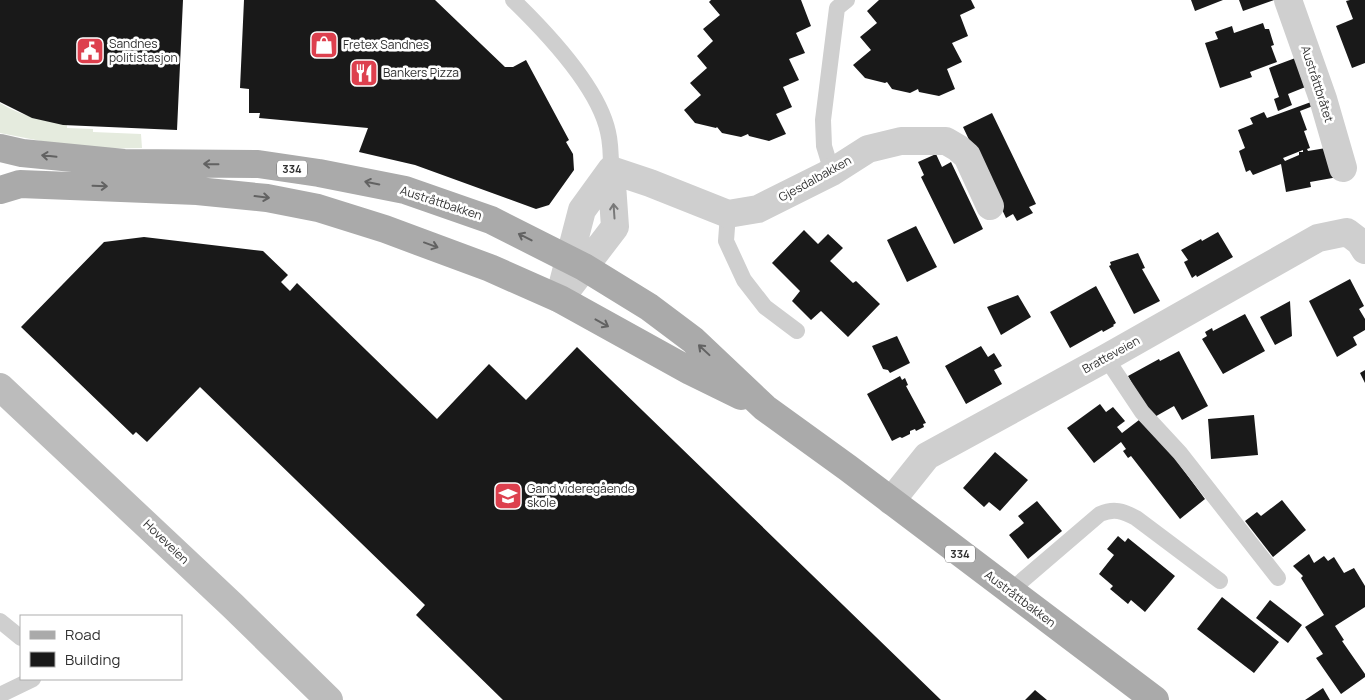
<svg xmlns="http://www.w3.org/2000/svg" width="1365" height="700" font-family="Manrope,sans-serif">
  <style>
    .green { fill: #e5ebde }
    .building { fill: #191919; fill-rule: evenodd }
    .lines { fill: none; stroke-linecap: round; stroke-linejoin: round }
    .lane { stroke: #cfcfcf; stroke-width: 16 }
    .street { stroke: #cfcfcf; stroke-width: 28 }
    .secondary { stroke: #bcbcbc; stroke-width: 28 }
    .primary { stroke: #aaa; stroke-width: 28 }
    .oneway { stroke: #626262 }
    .oneway2 { stroke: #797979 }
    .labels { text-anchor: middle; stroke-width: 5; stroke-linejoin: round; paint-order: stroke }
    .shield { fill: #fff; stroke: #707070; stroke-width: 1 }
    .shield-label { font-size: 11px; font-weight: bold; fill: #323232 }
    .poi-label { font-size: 12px; fill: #323232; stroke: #fff; text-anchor: start }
    .street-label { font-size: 12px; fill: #323232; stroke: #fff }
  </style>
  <rect width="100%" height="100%" fill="#fff"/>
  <path class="green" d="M 0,103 C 21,116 43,121 67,124 L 67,128 L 93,129 L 93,132 L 141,134 L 142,148 L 82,149 L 0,133 Z"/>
  <path class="building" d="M 0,0 L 183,0 L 177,130 L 63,125 L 32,118 L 0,102 Z
    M 244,0 L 435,0 L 505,67 L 513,67 L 526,60 L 569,140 L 566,142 L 573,154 L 574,170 L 549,205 L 536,209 L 415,165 L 359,152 L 368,128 L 259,118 L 260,113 L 249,113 L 249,89 L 240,88 Z
    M 711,0 L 801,0 L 811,26 L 796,33 L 805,53 L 789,59 L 799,80 L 783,87 L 792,107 L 776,114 L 786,134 L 769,141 L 749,136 L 748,134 L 741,137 L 722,133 L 717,127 L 716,128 L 695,123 L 684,110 L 701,95 L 690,83 L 707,68 L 697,56 L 713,41 L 703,29 L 720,15 L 709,2 Z
    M 879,0 L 971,0 L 975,8 L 960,15 L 968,36 L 952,43 L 962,62 L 947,69 L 955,89 L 939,96 L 919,92 L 918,89 L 910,93 L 892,89 L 887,82 L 885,83 L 865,78 L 853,65 L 871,50 L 860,37 L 877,23 L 867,11 Z
    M 1191,0 L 1223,0 L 1195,11 Z
    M 1239,0 L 1274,0 L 1243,11 Z
    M 1350,0 L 1365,0 L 1365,63 L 1352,68 L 1336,26 L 1353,19 L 1346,1 Z
    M 1263,23 L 1265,29 L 1269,29 L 1274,45 L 1271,46 L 1277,62 L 1250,72 L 1252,77 L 1220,88 L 1205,43 L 1218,39 L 1215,32 L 1232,26 L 1234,33 Z
    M 1298,57 L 1308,86 L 1288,94 L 1292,105 L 1278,111 L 1274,99 L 1279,97 L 1269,68 Z
    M 1311,102 L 1313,106 L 1300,111 L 1307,130 L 1304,131 L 1310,148 L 1307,149 L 1308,151 L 1332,147 L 1338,177 L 1310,182 L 1311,187 L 1286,192 L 1281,164 L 1253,175 L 1250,170 L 1246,172 L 1239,151 L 1245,148 L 1238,130 L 1253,124 L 1250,118 L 1264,112 L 1267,118 ZM 1303,150 L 1303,152 L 1299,152 L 1299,155 L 1285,161 L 1283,158 Z
    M 992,113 L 1036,204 L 1029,207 L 1033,213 L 1017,221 L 1013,214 L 1006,218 L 963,127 Z
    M 936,154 L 942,167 L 951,162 L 983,229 L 954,244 L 921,177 L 924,175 L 918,162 Z
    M 916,226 L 937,267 L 907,282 L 887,240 Z
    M 804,230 L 818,244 L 828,234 L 843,248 L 830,261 L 853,283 L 856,281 L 880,304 L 848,337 L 821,311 L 811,320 L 792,301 L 800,291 L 772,263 Z
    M 1218,232 L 1233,257 L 1197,277 L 1196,275 L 1192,278 L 1184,262 L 1188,260 L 1181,250 L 1201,239 L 1202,241 Z
    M 144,237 L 263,251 L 288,275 L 281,282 L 290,291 L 297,283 L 437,419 L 489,364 L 526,400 L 577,347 L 941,700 L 503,700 L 416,615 L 425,605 L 200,387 L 147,442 L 136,432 L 133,435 L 21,327 L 104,242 Z
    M 1138,253 L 1145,268 L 1142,269 L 1160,301 L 1134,314 L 1109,266 L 1111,265 L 1110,262 Z
    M 1350,279 L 1364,306 L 1359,309 L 1365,319 L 1365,330 L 1353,337 L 1357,345 L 1337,357 L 1309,301 Z
    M 1096,286 L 1116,323 L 1113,325 L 1114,326 L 1103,332 L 1102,330 L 1070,348 L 1050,312 Z
    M 1018,295 L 1031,317 L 1001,335 L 987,307 Z
    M 1290,301 L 1292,336 L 1275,345 L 1260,317 Z
    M 1245,314 L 1265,351 L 1223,374 L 1202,339 L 1207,336 L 1205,332 L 1212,328 L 1213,331 Z
    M 897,336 L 910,363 L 890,373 L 888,370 L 883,369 L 872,346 Z
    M 981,346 L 988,357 L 994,353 L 1002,366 L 994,370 L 1002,384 L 966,404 L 945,366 Z
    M 1179,351 L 1208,406 L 1182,420 L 1174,406 L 1151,419 L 1128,376 L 1159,359 L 1160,361 Z
    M 1365,370 L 1365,383 L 1360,373 Z
    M 900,376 L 902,380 L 905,378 L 908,385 L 906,386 L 926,423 L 923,424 L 924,427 L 916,431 L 915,429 L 910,431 L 910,434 L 902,438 L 900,437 L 892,441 L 867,394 Z
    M 1100,404 L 1106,412 L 1113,407 L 1125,421 L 1117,427 L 1122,433 L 1139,420 L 1165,445 L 1205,499 L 1180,519 L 1131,456 L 1128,458 L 1123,451 L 1126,449 L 1121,442 L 1094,463 L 1067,428 Z
    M 1254,415 L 1258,455 L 1211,459 L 1208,419 Z
    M 995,452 L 1028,480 L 1000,511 L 989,502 L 984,507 L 963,488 Z
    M 1282,500 L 1306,530 L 1273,557 L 1245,521 L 1257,512 L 1261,516 Z
    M 1037,501 L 1062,531 L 1028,559 L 1009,535 L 1024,523 L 1018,516 Z
    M 1118,536 L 1125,542 L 1128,538 L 1175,576 L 1145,612 L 1131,600 L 1128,604 L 1110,589 L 1113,586 L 1099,574 L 1114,555 L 1107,549 Z
    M 1309,554 L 1314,563 L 1324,556 L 1328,561 L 1334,557 L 1344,573 L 1354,568 L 1365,586 L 1365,607 L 1335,626 L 1344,640 L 1342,641 L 1365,674 L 1365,677 L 1341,694 L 1316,658 L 1323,654 L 1305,627 L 1324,615 L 1301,578 L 1303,576 L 1293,566 Z
    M 1222,597 L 1279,642 L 1254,673 L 1197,629 Z
    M 1270,600 L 1302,625 L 1288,643 L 1256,618 Z
    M 1323,688 L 1330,700 L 1305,700 Z
    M 1035,690 L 1047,700 L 1025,700 Z"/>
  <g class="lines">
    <path class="lane" d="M 513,0 C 546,32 598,86 608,132 C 611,144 611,157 611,170
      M 832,172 L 824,146 L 823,120 L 837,8 L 847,0
      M 728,214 L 726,241 L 744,280 L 765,307 L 797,331
      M 1106,358 L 1142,412 L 1180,453 L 1278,578
      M 1010,591 L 1100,514 C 1114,508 1123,511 1136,518 L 1220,581
      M 0,621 L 21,638
      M 0,695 L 33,679"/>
    <path class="street" d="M 1288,0 L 1323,99 L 1343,168
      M 611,170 L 650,183 L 728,214 L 758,209 L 832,172 L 868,149 L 901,141 L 946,141 L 958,148 L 967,156 L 990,206
      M 563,283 L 582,210 L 611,170
      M 560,299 L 615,227 L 611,170
      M 891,501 L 927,456 L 1106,358 L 1318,238 L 1347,232 L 1360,242 L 1365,250"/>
    <path class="secondary" d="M 0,387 L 233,606 L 329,700"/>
    <path class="primary" d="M 0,148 L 22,153 L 124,163 L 258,164 L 319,173 L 405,190 L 491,220 L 584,267 L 649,307 L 693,340 L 765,408 L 848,468 L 1155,700
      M 0,190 L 20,184 L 197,191 L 267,198 L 318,208 L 385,229 L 490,268 L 560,299 L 690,371 L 741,396"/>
  </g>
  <defs><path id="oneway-shaft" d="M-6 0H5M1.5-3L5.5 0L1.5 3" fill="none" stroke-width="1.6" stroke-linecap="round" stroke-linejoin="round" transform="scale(1.25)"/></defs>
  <g class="oneway">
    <use href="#oneway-shaft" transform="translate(49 156) rotate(-174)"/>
    <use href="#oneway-shaft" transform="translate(211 164) rotate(-179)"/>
    <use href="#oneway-shaft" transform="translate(372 183) rotate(-169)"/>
    <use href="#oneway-shaft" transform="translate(100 186) rotate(2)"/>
    <use href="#oneway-shaft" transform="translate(262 197) rotate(7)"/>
    <use href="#oneway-shaft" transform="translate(525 237) rotate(-153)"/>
    <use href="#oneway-shaft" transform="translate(431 245) rotate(20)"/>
    <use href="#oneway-shaft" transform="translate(602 323) rotate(29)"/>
    <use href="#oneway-shaft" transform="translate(704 350) rotate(-137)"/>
  </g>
  <use class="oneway2" href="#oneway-shaft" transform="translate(614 211) rotate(-94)"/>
  <defs>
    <symbol id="shop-square" viewBox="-11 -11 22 22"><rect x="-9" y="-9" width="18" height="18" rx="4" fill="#dd404e" stroke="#fff"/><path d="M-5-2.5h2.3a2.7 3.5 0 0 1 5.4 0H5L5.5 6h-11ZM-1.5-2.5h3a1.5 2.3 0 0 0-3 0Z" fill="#fff"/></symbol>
    <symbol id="civic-square" viewBox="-11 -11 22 22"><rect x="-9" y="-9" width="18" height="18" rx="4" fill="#dd404e" stroke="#fff"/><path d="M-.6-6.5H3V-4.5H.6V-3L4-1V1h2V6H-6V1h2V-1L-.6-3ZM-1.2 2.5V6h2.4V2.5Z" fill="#fff"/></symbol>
    <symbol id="restaurant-square" viewBox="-11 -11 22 22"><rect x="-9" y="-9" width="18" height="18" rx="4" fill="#dd404e" stroke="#fff"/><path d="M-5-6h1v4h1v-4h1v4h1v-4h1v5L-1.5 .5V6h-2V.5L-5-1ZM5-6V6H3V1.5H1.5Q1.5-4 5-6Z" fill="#fff"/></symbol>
    <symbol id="school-square" viewBox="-11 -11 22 22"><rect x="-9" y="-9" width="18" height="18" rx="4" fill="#dd404e" stroke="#fff"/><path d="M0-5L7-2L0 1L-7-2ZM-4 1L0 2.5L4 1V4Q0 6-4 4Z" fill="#fff"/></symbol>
  </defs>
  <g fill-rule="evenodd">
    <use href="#shop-square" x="308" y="29" width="32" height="32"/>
    <use href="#civic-square" x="74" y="35" width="32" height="32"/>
    <use href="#restaurant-square" x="348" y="57" width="32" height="32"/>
    <use href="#school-square" x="492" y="480" width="32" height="32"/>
  </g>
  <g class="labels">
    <g class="shield">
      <rect x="277" y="160.5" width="30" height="17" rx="4"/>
      <rect x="945" y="545.5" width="30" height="17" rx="4"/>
    </g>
    <g class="shield-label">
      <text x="292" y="173">334</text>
      <text x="960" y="558">334</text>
    </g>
    <g class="poi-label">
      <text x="109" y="48">Sandnes<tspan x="109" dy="14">politistasjon</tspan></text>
      <text x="343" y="49">Fretex Sandnes</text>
      <text x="383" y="77">Bankers Pizza</text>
      <text x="527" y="493">Gand videregående<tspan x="527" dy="14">skole</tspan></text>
    </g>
    <g class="street-label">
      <text transform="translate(1317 84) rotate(72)" y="4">Austråttbråtet</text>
      <text transform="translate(815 179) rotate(-29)" y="4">Gjesdalbakken</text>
      <text transform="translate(441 203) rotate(18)" y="4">Austråttbakken</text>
      <text transform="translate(1111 355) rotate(-29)" y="4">Bratteveien</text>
      <text transform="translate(166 542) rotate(44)" y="4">Hoveveien</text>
      <text transform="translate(1020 599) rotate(37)" y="4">Austråttbakken</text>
    </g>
  </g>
  <rect x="20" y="615" width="162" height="65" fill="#ffffff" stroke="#adadad"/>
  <rect x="30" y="631" width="25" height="8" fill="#aaaaaa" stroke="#adadad"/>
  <text x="65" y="640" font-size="15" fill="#323232">Road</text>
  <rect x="30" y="652" width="25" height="15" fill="#191919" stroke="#adadad"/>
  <text x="65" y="665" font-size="15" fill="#323232">Building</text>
</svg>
